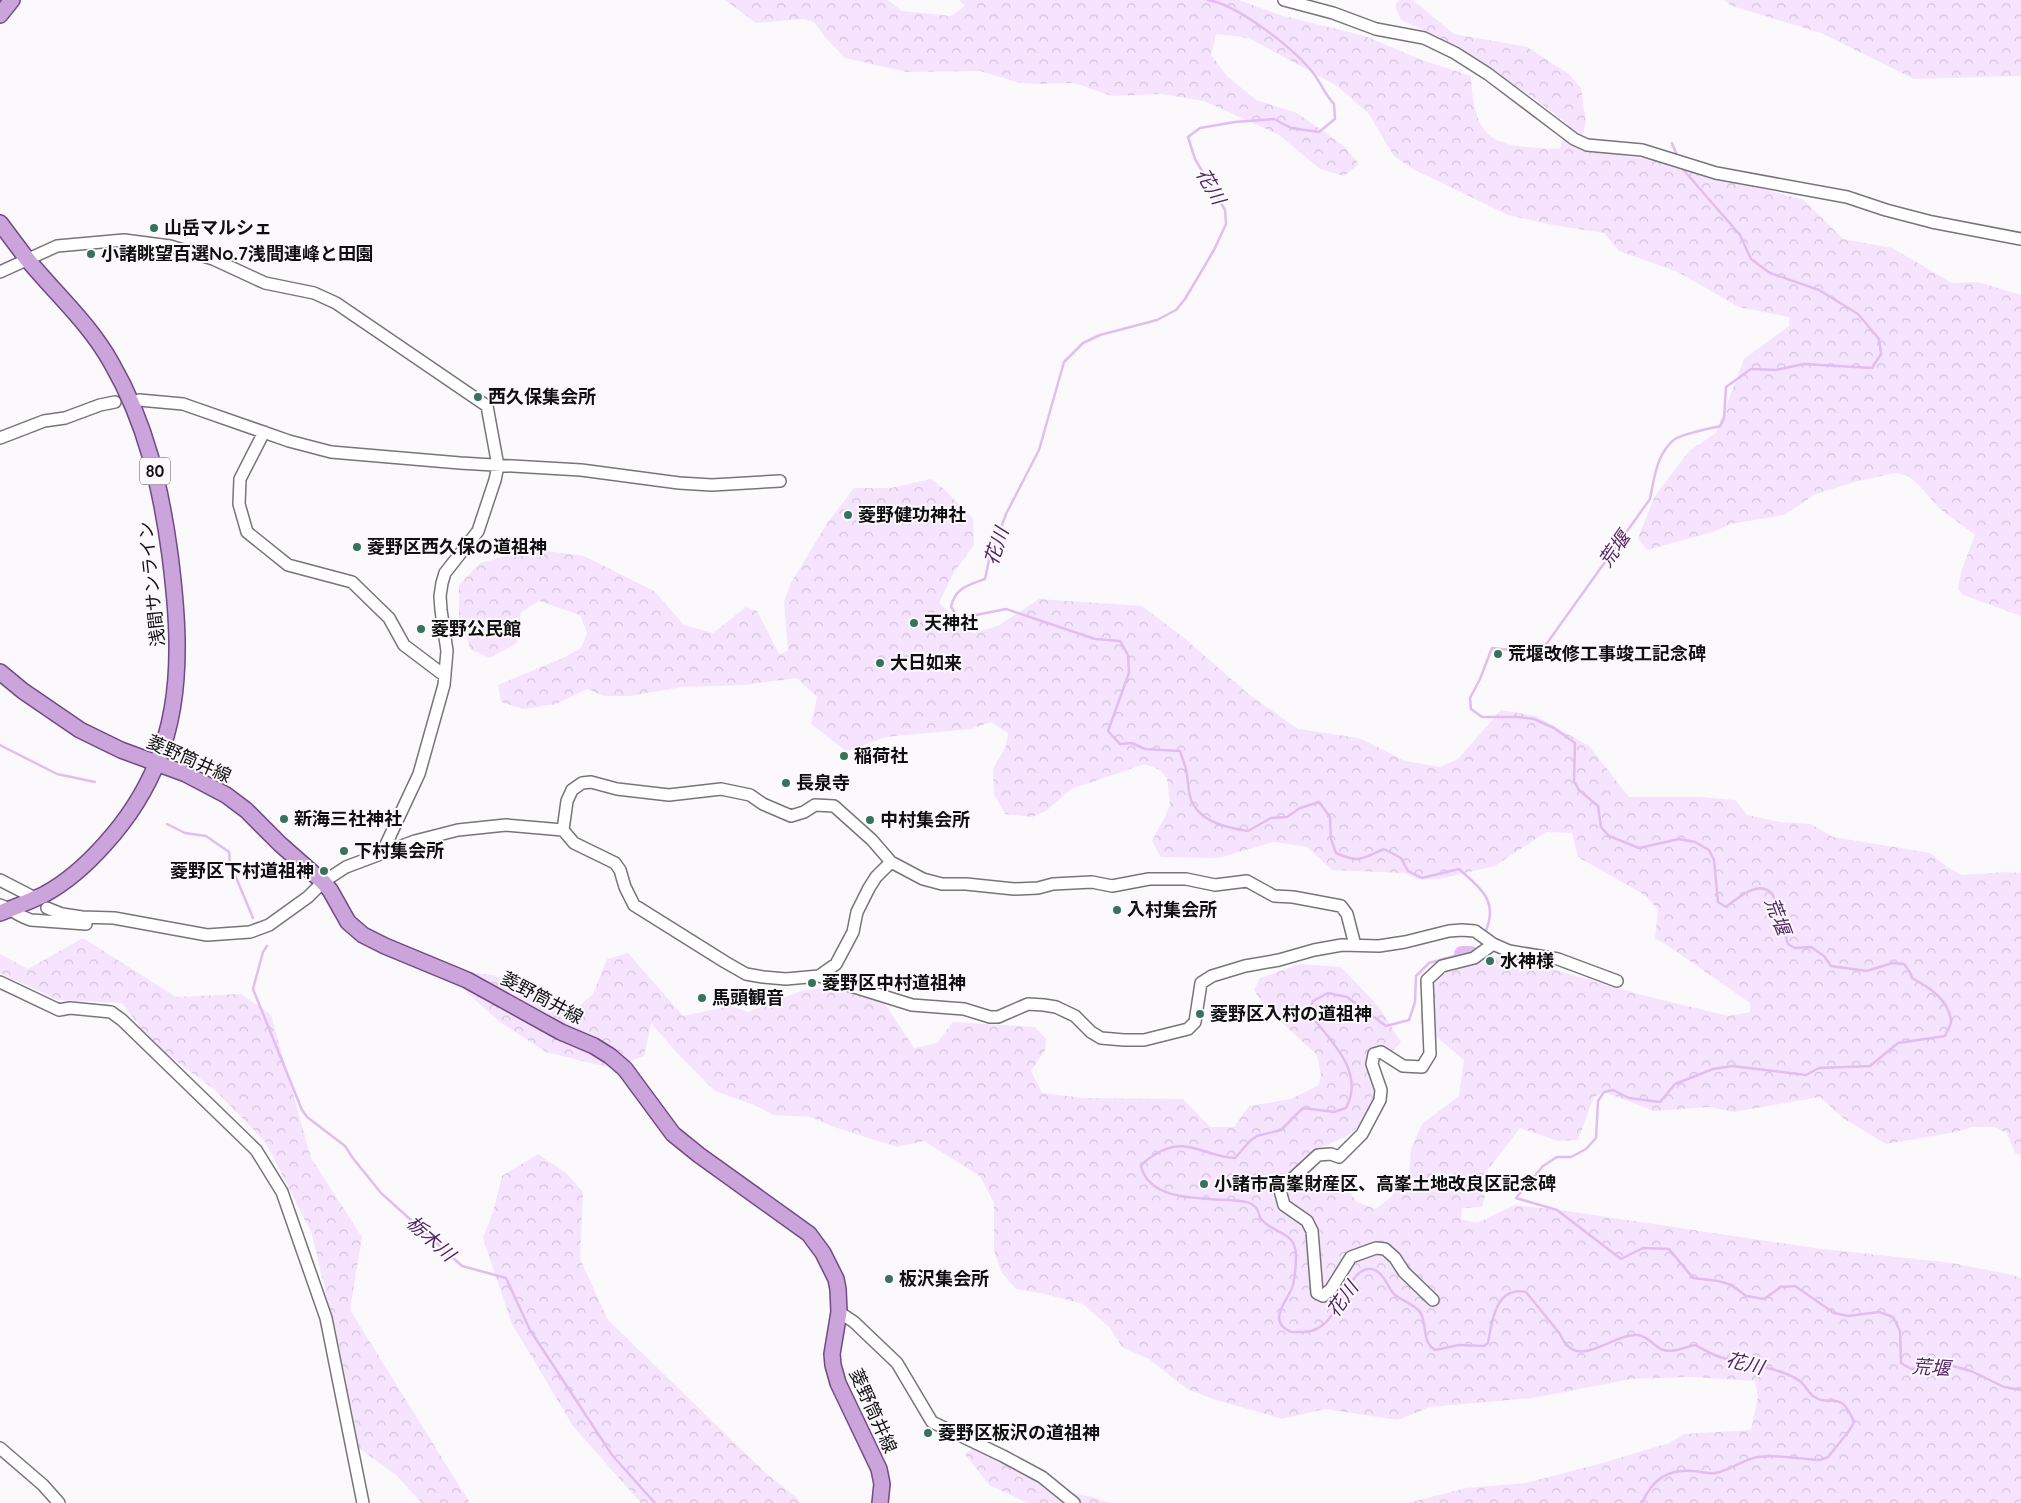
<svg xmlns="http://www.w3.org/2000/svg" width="2021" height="1503" font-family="Quicksand,'Noto Sans JP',sans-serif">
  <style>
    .forest { fill: url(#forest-crowns) }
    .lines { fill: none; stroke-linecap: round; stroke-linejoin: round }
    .stream { stroke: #e2bdf3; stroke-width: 2.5 }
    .river { stroke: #e2bdf3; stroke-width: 16 }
    .minor-casing { stroke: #777577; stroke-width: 14 }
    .major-casing { stroke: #734986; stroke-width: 18 }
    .minor { stroke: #fff; stroke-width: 11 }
    .major { stroke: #cba4dc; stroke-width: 15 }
    .poi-dot { fill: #38725b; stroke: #fbf9fb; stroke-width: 2 }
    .labels { text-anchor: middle; stroke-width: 4; stroke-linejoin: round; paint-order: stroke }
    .shield { fill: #fbf9fb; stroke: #565657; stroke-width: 1 }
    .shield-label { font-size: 16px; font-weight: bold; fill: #101011 }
    .poi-label { font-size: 18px; font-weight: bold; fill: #101011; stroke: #fbf9fb; text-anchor: start }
    .street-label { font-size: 18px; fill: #101011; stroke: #fbf9fb }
    .water-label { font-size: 19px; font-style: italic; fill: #522564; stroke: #fbf9fb }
  </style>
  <defs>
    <pattern id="forest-crowns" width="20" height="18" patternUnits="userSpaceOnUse" patternTransform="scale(1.25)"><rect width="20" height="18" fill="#f6e4fe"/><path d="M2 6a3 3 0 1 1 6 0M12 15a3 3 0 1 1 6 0" fill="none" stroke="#d2c3d9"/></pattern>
  </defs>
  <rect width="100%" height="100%" fill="#fbf9fb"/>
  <path class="forest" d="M 725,0 L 888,0 L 902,11 L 951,16 L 965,6 L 959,0 L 1239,0 L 1280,15 L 1365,36 L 1422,60 L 1471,76 C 1474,146 1497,146 1560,149 L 1567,123 L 1528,94 L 1439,37 L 1401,20 L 1395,6 L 1399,0 L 1413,0 L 1454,34 L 1527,47 L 1569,74 L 1581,88 L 1586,123 L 1578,149 L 1666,162 L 1804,200 L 1843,239 L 1892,248 L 1952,283 L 1978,282 L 2021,295 L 2021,616 L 1963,595 L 1958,588 L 1962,569 L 1975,535 L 1939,508 L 1918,484 L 1908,476 L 1895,473 L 1854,482 L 1814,495 L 1784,515 L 1731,524 L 1713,532 L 1647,550 L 1638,538 L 1655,496 L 1689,451 L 1716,433 L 1744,359 L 1789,326 L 1789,317 L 1739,307 L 1678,272 L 1619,251 L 1604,233 L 1553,225 L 1508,215 L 1411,168 L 1394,156 L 1369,114 L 1337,86 L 1249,38 L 1216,34 L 1211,55 L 1227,76 L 1256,100 L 1297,113 L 1344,146 L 1359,164 L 1344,176 L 1320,169 L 1279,135 L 1204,101 L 1161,94 L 1112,96 L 1074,83 L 1035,84 L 1016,82 L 980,71 L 907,72 L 845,58 L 825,37 L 814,22 L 803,19 L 756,23 Z
    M 1724,0 L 2021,0 L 2021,76 L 1914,79 L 1821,33 L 1732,6 Z
    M 931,479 L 944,489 L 973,519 L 974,545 L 954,572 L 939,603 L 973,633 L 998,626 L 1039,599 L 1142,606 L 1184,638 L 1251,696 L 1298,729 L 1359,738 L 1405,761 L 1440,767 L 1458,759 L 1501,710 L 1536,716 L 1589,746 L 1629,797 L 1700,797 L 1735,800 L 1747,815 L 1780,822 L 1811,824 L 1833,837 L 1930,853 L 1947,867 L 1962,875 L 2005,872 L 2021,873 L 2021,1155 L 2015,1153 L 2007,1133 L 1994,1127 L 1972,1127 L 1956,1132 L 1886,1144 L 1843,1118 L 1820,1097 L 1733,1112 L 1710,1107 L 1654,1111 L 1604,1092 L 1594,1097 L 1578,1140 L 1558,1141 L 1520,1128 L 1483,1176 L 1488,1184 L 1482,1207 L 1462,1208 L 1461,1219 L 1477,1223 L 1515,1205 L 1567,1211 L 1814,1248 L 1952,1263 L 2013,1275 L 2021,1278 L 2021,1503 L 1408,1503 L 1466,1488 L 1526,1483 L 1606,1462 L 1669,1443 L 1684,1434 L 1751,1430 L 1758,1397 L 1755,1381 L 1691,1377 L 1631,1379 L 1533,1398 L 1430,1407 L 1398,1420 L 1325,1409 L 1282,1419 L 1213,1399 L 1187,1389 L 1149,1359 L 1122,1347 L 1109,1327 L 1083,1304 L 1045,1294 L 1016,1289 L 1002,1273 L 994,1251 L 994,1203 L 980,1176 L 924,1141 L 897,1147 L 831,1126 L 811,1117 L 773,1115 L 757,1106 L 715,1091 L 677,1053 L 651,1023 L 644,1056 L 611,1068 L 546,1052 L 500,1022 L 466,992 L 471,973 L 494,975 L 533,998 L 576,1009 L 593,994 L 607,959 L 628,953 L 683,1016 L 731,1006 L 748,1012 L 801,991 L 849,984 L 881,998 L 914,1048 L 937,1043 L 953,1022 L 1035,1027 L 1046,1039 L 1045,1050 L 1031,1071 L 1042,1093 L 1084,1098 L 1183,1099 L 1210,1127 L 1234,1127 L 1249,1106 L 1291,1099 L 1319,1085 L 1321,1075 L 1317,1055 L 1266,1008 L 1254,990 L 1260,978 L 1300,964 L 1341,967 L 1379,1007 L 1401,1042 L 1394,1050 L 1374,1057 L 1375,1114 L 1345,1137 L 1311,1152 L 1311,1179 L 1331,1174 L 1340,1179 L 1357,1202 L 1376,1209 L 1391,1197 L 1409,1175 L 1411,1149 L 1422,1124 L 1459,1096 L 1464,1060 L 1420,1023 L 1422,1000 L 1434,982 L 1454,962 L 1507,956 L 1642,995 L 1728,1016 L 1750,1012 L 1750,1003 L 1664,943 L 1655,939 L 1658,909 L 1643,894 L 1578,857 L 1572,833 L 1546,832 L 1495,866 L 1439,879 L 1417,879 L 1404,873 L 1332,870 L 1307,847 L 1274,842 L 1218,858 L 1161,857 L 1152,841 L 1166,815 L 1170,804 L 1167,778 L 1160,770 L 1145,764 L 1071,789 L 1046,811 L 1032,817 L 1005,814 L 994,794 L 993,769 L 1006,746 L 1008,733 L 991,722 L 970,729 L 886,737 L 846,751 L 811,724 L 817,697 L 797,678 L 744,685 L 682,687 L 629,696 L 604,696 L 587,689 L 556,704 L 523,709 L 501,702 L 498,685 L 563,658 L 581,648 L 587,633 L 580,615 L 539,601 L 521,612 L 517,643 L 490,658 L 471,650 L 459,619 L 459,585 L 480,563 L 533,549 L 584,556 L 654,591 L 684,625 L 713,633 L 746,607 L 757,611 L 779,654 L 788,651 L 784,601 L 791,583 L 826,525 L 854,488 L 891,488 Z
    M 83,938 L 176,997 L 241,994 L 271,1015 L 311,1158 L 362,1237 L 350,1310 L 470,1503 L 422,1503 L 396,1475 L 342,1436 L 336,1337 L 312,1234 L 266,1143 L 215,1090 L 151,1042 L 122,1003 L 58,1000 L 0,973 L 0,954 L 28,969 Z
    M 538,1154 L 566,1173 L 583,1192 L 580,1259 L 608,1320 L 768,1475 L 796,1497 L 800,1503 L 641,1503 L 573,1426 L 512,1324 L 483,1238 L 493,1212 L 502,1176 Z
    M 974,1447 L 1057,1490 L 1093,1497 L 1111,1503 L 1028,1503 L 989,1485 L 965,1454 Z"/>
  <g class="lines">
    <path class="stream" d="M 1208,0 C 1238,5 1290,46 1310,69 C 1320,80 1324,94 1334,104 L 1335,119 L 1319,132 L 1291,128 L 1274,119 L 1235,122 L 1200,128 L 1188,137 L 1195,159 L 1225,210 L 1226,224 L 1214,250 L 1185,299 L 1176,310 L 1157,320 L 1100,335 L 1083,343 L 1064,362 L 1039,450 L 1006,514 L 989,560 L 985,579 C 968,585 955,588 951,607 L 958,617 L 971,616 L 1006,609 L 1095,639 L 1120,641 L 1128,655 L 1129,673 L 1108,731 L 1120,744 L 1132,743 L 1145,749 L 1180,751 C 1182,758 1185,764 1186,770 C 1189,781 1187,794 1193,804 C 1203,823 1229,828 1248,831 L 1271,818 L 1287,817 L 1300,808 L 1319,802 L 1330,817 L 1331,839 L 1336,853 C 1361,864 1362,858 1384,849 L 1401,858 L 1408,871 L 1422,878 L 1459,869 C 1482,890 1499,901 1485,933
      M 1672,143 L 1677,156
      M 1680,166 L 1740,235 L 1751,259 L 1770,273 L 1819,290 L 1858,314 L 1879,339 L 1881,354 L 1872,368 L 1804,364 L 1776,370 L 1751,369 L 1726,387 L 1724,418 L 1720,426 C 1708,429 1685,433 1675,439 C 1657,452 1654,479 1650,499 L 1540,653 L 1492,648 L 1480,679 L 1470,698 L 1471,709 L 1482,717 L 1518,717 L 1534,719 L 1554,728 L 1575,743 L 1574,781 L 1579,790 L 1598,806 L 1601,827 L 1609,836 L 1639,848 L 1679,839 L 1695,842 L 1709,850 L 1714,860 L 1718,902 L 1726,907 C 1738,898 1760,878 1773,895 L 1788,944 L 1795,948 L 1811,947 L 1824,956 L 1831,966 L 1867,971 L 1892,963 L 1904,964 L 1910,972 L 1912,978 C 1929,987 1949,1000 1951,1021 C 1951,1026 1947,1031 1945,1036 L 1898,1043 L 1870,1066 L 1819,1068 L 1806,1075 L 1732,1066 L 1713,1069 L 1675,1084 L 1660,1102 L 1629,1098 L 1613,1090 L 1604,1092 L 1598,1101 L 1596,1138 L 1586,1149 L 1571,1157 L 1557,1157 L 1543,1166 L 1516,1198 L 1557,1210 L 1621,1259 L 1643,1248 L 1669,1249 L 1693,1278 L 1718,1281 L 1732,1285 L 1746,1296 L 1764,1299 L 1781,1287 L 1795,1286 L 1834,1313 L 1848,1316 L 1879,1312 L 1893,1317 L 1900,1331 L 1901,1363 L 1911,1369 L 1949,1365 L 1971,1371 L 2004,1387 L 2021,1390
      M 0,745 L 57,774 L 95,782
      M 167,824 L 185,833 L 206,836 L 229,852 L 230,863 L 253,918
      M 267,946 L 263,952 L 253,989 L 302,1110 L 307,1117 L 345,1146 L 352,1157 L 381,1193 L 462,1266 L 506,1278 L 530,1330 L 612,1455 L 655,1503
      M 1462,954 L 1429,963 L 1416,976 L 1415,1002 L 1409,1020 L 1386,1026 L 1347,997 L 1328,993 L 1313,1001 L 1308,1012 C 1329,1039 1366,1071 1346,1108 L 1334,1112 L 1303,1108 L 1281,1130 L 1257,1136 L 1250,1141 L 1235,1158 C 1205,1157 1186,1135 1156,1154 C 1150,1158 1145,1160 1141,1166 C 1149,1201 1200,1198 1229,1200 C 1238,1201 1251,1200 1257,1209 C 1259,1212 1259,1216 1261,1219 C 1274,1235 1295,1230 1296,1255 C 1296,1264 1295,1276 1293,1285 C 1290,1298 1266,1320 1289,1331 C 1292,1333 1297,1332 1300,1332 C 1342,1335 1344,1266 1371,1269 C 1382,1270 1387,1285 1393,1293 C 1400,1301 1414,1303 1420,1312 C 1428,1325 1421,1341 1435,1350 L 1459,1345 L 1484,1346 L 1488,1343 C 1492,1320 1496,1286 1526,1292 L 1560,1334 C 1577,1374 1611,1333 1638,1335 C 1647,1336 1653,1345 1661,1349 C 1673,1354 1684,1347 1695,1345 C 1703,1349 1711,1354 1720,1357 C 1745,1365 1777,1366 1800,1381 C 1805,1385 1808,1392 1813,1396 C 1831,1409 1840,1387 1854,1422 L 1849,1431 L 1828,1457 L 1820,1460 C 1801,1459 1776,1454 1758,1457 C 1743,1459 1730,1471 1715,1473 C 1708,1474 1700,1471 1692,1471 C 1667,1469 1652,1480 1642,1503"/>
    <path class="river" d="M 1462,954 L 1471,954"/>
    <defs>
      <path id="minor" d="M 1284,0 L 1333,13 L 1376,29 L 1424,38 L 1455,53 L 1488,74 L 1574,139 L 1587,145 L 1642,150 L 1716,173 L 1847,197 L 1886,210 L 1932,222 L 2021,239
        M 0,272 L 57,246 L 124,240 L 170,246 L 213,259 L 265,283 L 314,293 L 336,303 L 487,406 L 498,466 L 495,480 L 478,531 L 445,573 L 442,583 L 440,596 L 441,610 L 447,651 L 444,685 L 419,774 L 382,853
        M 139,400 L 183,404 L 289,441 L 331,452 L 460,463 L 581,470 L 679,483 L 712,485 L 780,481
        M 264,432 L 240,479 L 239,504 L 247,532 L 288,565 L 352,582 L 389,618 L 404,645 L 445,676
        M 0,438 L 44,421 L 65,418 L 100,405 L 115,402
        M 563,830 L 567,801 L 572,790 L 582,783 L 591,782 L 617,789 L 669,795 L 721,789 L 750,795 L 763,804 L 791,816 L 804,812 L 815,805 L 834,806 L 872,840 L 891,862 L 923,879 L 942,884 L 966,884 L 1014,889 L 1038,888 L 1053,884 L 1092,882 L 1112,886 L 1149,879 L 1186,879 L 1215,885 L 1247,881 L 1274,896 L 1293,897 L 1341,906 L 1347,914 L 1355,945
        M 0,880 L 31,896
        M 0,905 C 11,909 20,917 31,920 L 86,924
        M 47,908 L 62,914 L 82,917 L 114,918 L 207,935 L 250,932 L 269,925 L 308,897 L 323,882 L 346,867 L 415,841 L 458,830 L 506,825 L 563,830 L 574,843 L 615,863 L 620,870 L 625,887 L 634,905 L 725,962 L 746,974 L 763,977 L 786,979 L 819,976 L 912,1005 L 964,1009 L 990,1017 L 998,1017 L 1028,1004 L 1044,1005 L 1056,1007 L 1075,1016 L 1091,1032 L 1101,1038 L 1124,1040 L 1144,1040 L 1188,1029 L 1195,1022 L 1201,983 L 1212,976 L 1245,966 L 1279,960 L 1314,950 L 1342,945 L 1379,946 L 1405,942 L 1449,931 L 1462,930 L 1475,931 L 1493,944 L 1509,951 L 1558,959 L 1617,981
        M 819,976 L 836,964 L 853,932 L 857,912 L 869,888 L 876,877 L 891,862
        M 0,982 L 59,1010 L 70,1008 L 111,1012 L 122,1020 L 256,1150 L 282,1192 L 326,1318 L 363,1503
        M 1433,1300 L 1404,1272 L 1395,1258 L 1385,1249 L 1376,1248 L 1351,1257 L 1331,1289 L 1323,1296 L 1317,1293 L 1312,1231 L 1307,1221 L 1284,1205 L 1280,1190 L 1318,1155 L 1331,1154 L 1339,1157 L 1362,1134 L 1380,1100 L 1381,1090 L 1372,1064 L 1374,1054 L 1381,1052 L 1403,1066 L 1422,1067 L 1430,1054 L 1427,980 L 1442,966 L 1474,958 L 1493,944
        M 839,1312 L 854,1322 L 897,1363 L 932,1422 L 1003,1456 L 1042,1477 L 1074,1503
        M 0,1448 L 43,1485 L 59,1503"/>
      <path id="major" d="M 0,15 L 12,0
        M 0,223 C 9,235 18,247 27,259 C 56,294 90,324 112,364 C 146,423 161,488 170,555 C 184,665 184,757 105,844 C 89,862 67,882 45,894 C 31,901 15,907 0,913
        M 0,672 L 23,691 L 80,730 L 121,750 L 186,774 L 226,795 L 246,810 L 280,844 L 323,882 L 330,890 L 348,922 L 363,935 L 385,946 L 467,980 L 561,1032 L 594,1046 L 610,1056 L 625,1069 L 673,1134 L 699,1155 L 809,1234 L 823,1253 L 836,1279 L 838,1289 L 839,1312 L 832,1354 L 833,1365 L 838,1383 L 879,1469 L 882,1484 L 880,1503"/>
    </defs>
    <use href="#minor" class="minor-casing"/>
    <use href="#major" class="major-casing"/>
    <use href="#minor" class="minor"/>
    <use href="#major" class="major"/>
  </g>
  <g class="poi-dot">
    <circle cx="154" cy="228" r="5"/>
    <circle cx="91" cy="254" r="5"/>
    <circle cx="478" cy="397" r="5"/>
    <circle cx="848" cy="515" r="5"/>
    <circle cx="357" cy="547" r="5"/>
    <circle cx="914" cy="623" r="5"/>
    <circle cx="421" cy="629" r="5"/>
    <circle cx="1498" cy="654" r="5"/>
    <circle cx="880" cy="663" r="5"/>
    <circle cx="844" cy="756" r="5"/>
    <circle cx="786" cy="783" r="5"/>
    <circle cx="284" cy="819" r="5"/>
    <circle cx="870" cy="820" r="5"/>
    <circle cx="344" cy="851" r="5"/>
    <circle cx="324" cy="871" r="5"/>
    <circle cx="1117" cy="910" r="5"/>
    <circle cx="1490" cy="961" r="5"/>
    <circle cx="812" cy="983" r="5"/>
    <circle cx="702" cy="998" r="5"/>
    <circle cx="1200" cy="1014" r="5"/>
    <circle cx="1204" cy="1184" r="5"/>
    <circle cx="889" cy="1279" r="5"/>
    <circle cx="928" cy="1433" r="5"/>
  </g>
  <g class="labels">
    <rect class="shield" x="140" y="457.5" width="30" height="27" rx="4"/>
    <g class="shield-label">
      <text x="155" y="477">80</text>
    </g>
    <g class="poi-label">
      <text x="164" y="234">山岳マルシェ</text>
      <text x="101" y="260">小諸眺望百選No.7浅間連峰と田園</text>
      <text x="488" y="403">西久保集会所</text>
      <text x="858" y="521">菱野健功神社</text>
      <text x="367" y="553">菱野区西久保の道祖神</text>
      <text x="924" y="629">天神社</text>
      <text x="431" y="635">菱野公民館</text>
      <text x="1508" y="660">荒堰改修工事竣工記念碑</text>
      <text x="890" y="669">大日如来</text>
      <text x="854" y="762">稲荷社</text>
      <text x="796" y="789">長泉寺</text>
      <text x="294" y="825">新海三社神社</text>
      <text x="880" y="826">中村集会所</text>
      <text x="354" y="857">下村集会所</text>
      <text x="314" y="877" text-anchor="end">菱野区下村道祖神</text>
      <text x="1127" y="916">入村集会所</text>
      <text x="1500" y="967">水神様</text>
      <text x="822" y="989">菱野区中村道祖神</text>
      <text x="712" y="1004">馬頭観音</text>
      <text x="1210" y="1020">菱野区入村の道祖神</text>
      <text x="1214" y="1190">小諸市高峯財産区、高峯土地改良区記念碑</text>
      <text x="899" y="1285">板沢集会所</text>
      <text x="938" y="1439">菱野区板沢の道祖神</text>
    </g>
    <g class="street-label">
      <text transform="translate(152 584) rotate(-96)" y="6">浅間サンライン</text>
      <text transform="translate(189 759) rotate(24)" y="6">菱野筒井線</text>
      <text transform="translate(542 998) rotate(28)" y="6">菱野筒井線</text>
      <text transform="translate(873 1411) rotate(66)" y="6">菱野筒井線</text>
    </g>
    <g class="water-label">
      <text transform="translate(1211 186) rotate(60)" y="7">花川</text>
      <text transform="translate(996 546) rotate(-72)" y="7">花川</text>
      <text transform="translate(1614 549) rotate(-55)" y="7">荒堰</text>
      <text transform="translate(1778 916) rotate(69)" y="7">荒堰</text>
      <text transform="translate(431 1238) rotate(42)" y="7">栃木川</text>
      <text transform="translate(1342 1299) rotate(-54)" y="7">花川</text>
      <text transform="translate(1745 1363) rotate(14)" y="7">花川</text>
      <text transform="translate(1931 1367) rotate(4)" y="7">荒堰</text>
    </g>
  </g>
</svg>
